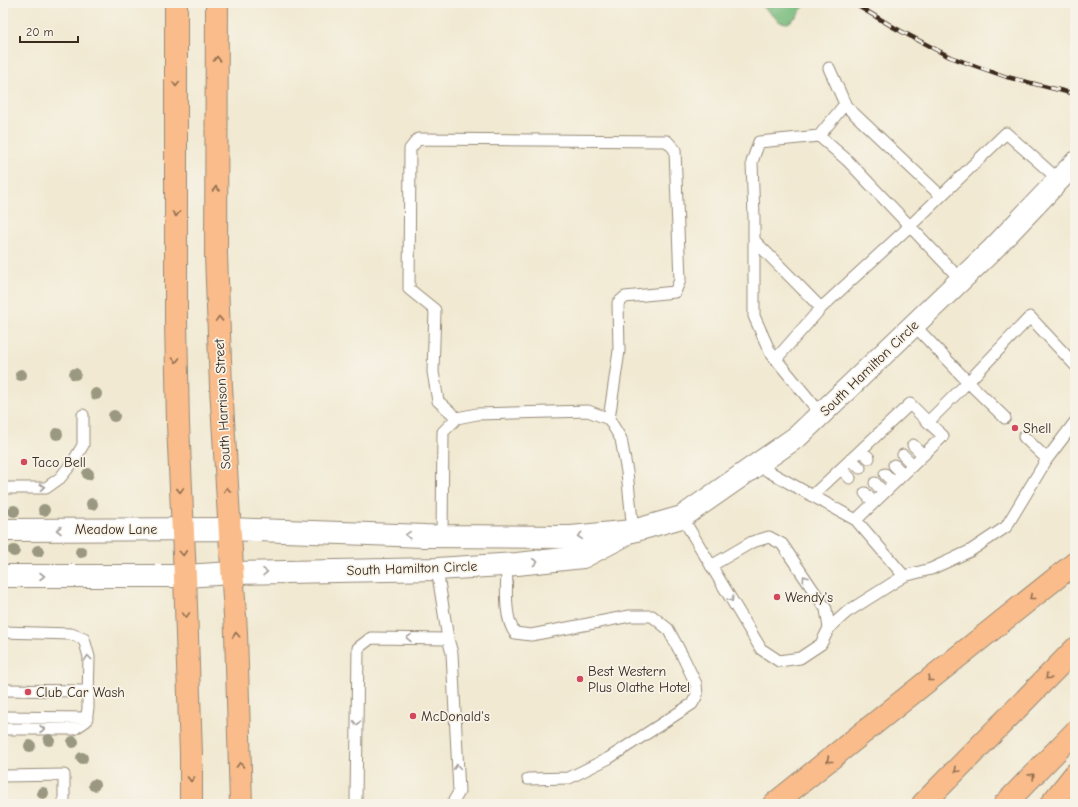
<svg xmlns="http://www.w3.org/2000/svg" width="1078" height="807" font-family="'Comic Neue',sans-serif">
  <style>
    .forest { fill: #78bb7e; stroke: #5a724e }
    .lines { fill: none; stroke-linecap: round; stroke-linejoin: round }
    .lane-casing { stroke: #968a78; stroke-width: 13 }
    .street-casing { stroke: #968a78; stroke-width: 24 }
    .highway-casing { stroke: #968a78; stroke-width: 24 }
    .lane { stroke: #fff; stroke-width: 11 }
    .street { stroke: #fff; stroke-width: 22 }
    .highway { stroke: #f9bc8a; stroke-width: 22 }
    .rail-casing { stroke: #3b2a1e; stroke-width: 4.5 }
    .rail { stroke: #f7f3e8; stroke-width: 3; stroke-dasharray: 9; stroke-linecap: butt }
    .tree { fill: #9a9880 }
    .oneway { stroke: #906c4f }
    .oneway2 { stroke: #a79f9a }
    .poi-dot { fill: #d1495b; stroke: #f7f3e8; stroke-width: 1.5 }
    .labels { text-anchor: middle; stroke-width: 3.5; stroke-linejoin: round; paint-order: stroke }
    .street-label { font-size: 14px; fill: #3b2a1e; stroke: #f7f3e8 }
    .poi-label { font-size: 14px; fill: #3b2a1e; stroke: #f7f3e8; text-anchor: start }
  </style>
  <rect width="100%" height="100%" fill="#f7f3e8"/>
  <filter id="ink" filterUnits="userSpaceOnUse"><feTurbulence type="fractalNoise" baseFrequency=".025" numOctaves="2"/><feDisplacementMap in="SourceGraphic" scale="8" xChannelSelector="R" yChannelSelector="G"/><feConvolveMatrix kernelMatrix="1 2 1 2 8 2 1 2 1" color-interpolation-filters="sRGB"/></filter>
  <filter id="wash" filterUnits="userSpaceOnUse"><feTurbulence type="fractalNoise" baseFrequency=".012" numOctaves="4" result="noise"/><feDisplacementMap in="SourceGraphic" scale="16" xChannelSelector="R" yChannelSelector="G"/><feGaussianBlur stdDeviation="0.9" result="paint"/><feColorMatrix in="noise" values="0 0 0 0 0 0 0 0 0 0 0 0 0 0 0 0 0 1.4 0 .05"/><feComposite in="paint" operator="in"/></filter>
  <g filter="url(#wash)">
    <rect width="100%" height="100%" fill="#f1e9d2"/>
    <path class="forest" d="M 759,3 L 808,3 L 801,10 L 796,17 L 788,23 L 780,22 Z"/>
  </g>
  <g filter="url(#ink)">
    <g class="lines">
      <defs>
        <path id="lane" d="M 829,68 L 846,106 L 941,196
          M 819,136 L 845,104
          M 754,240 L 821,308 L 910,226 L 1006,133 L 1059,180
          M 776,359 L 821,308
          M 821,414 L 770,352 L 754,316 L 754,218 L 752,162 L 759,142 L 819,136 L 847,160 L 961,280
          M 457,418 L 438,401 L 433,372 L 435,310 L 409,289 L 410,149 L 418,139 L 667,141 L 675,150 L 680,280 L 675,292 L 625,297 L 618,303 L 619,351 L 609,419
          M 1005,418 L 968,382 L 1030,317 L 1075,365
          M 1024,437 L 1047,459
          M 913,445 L 923,455
          M 861,450 L 869,458
          M 903,455 L 913,465
          M 851,459 L 860,468
          M 757,465 L 856,520 L 904,576 L 931,569 L 970,551 L 1006,527 L 1047,459 L 1075,422
          M 894,465 L 903,474
          M 841,469 L 850,478
          M 885,474 L 894,483
          M 875,483 L 884,493
          M 3,488 L 46,488 L 60,478 L 73,462 L 83,445 L 83,415
          M 865,493 L 874,503
          M 812,496 L 910,404 L 928,422 L 968,382 L 914,325
          M 682,517 L 761,649 L 779,661 L 800,658 L 821,644 L 829,628 L 826,609 L 782,544 L 769,537 L 752,542 L 711,566
          M 856,520 L 943,436 L 928,422
          M 442,536 L 443,432 L 457,418 L 477,414 L 588,411 L 609,419 L 621,439 L 627,472 L 633,531
          M 507,565 C 507,584 503,617 515,633 L 531,635 L 630,616 L 652,616 L 668,629 L 683,657 L 696,684 L 697,695 L 692,704 L 609,758 L 569,778 L 528,779
          M 437,569 L 448,639 L 452,653 L 459,792 L 452,804
          M 829,628 L 847,612 L 904,576
          M 3,632 L 71,634 L 84,639 L 89,657 L 88,697
          M 3,690 L 82,691 L 88,697 L 88,708 L 86,721 L 74,729 L 3,729
          M 3,717 L 87,718
          M 3,776 L 64,775 L 64,804
          M 357,804 L 356,801 L 358,648 L 371,638 L 448,639"/>
        <path id="street" d="M 3,530 L 229,529 L 425,536 L 571,537 L 633,531 L 682,517 L 798,436 L 991,251 L 1075,163
          M 3,576 L 185,576 L 232,573 L 437,569 L 517,564 L 583,557 L 623,536"/>
        <path id="highway" d="M 176,3 L 176,321 L 178,424 L 185,576 L 191,754 L 191,804
          M 217,3 L 216,255 L 221,387 L 236,632 L 241,804
          M 774,804 L 1075,563
          M 923,804 L 1075,649
          M 1005,804 L 1075,732
          M 1051,804 L 1075,774"/>
      </defs>
      <use href="#lane" class="lane-casing"/>
      <use href="#street" class="street-casing"/>
      <use href="#highway" class="highway-casing"/>
      <use href="#lane" class="lane"/>
      <use href="#street" class="street"/>
      <use href="#highway" class="highway"/>
      <defs>
        <path id="rail" d="M 853,3 L 895,28 L 950,57 L 1007,77 L 1075,94"/>
      </defs>
      <use href="#rail" class="rail-casing"/>
      <use href="#rail" class="rail"/>
    </g>
    <g class="tree">
      <circle cx="75" cy="374" r="6"/>
      <circle cx="21" cy="375" r="6"/>
      <circle cx="96" cy="394" r="6"/>
      <circle cx="114" cy="416" r="6"/>
      <circle cx="57" cy="434" r="6"/>
      <circle cx="88" cy="474" r="6"/>
      <circle cx="92" cy="504" r="6"/>
      <circle cx="44" cy="510" r="6"/>
      <circle cx="14" cy="511" r="6"/>
      <circle cx="14" cy="551" r="6"/>
      <circle cx="38" cy="551" r="6"/>
      <circle cx="81" cy="552" r="6"/>
      <circle cx="49" cy="740" r="6"/>
      <circle cx="73" cy="742" r="6"/>
      <circle cx="30" cy="746" r="6"/>
      <circle cx="82" cy="758" r="6"/>
      <circle cx="94" cy="785" r="6"/>
      <circle cx="43" cy="793" r="6"/>
    </g>
    <defs><path id="oneway-chevron" d="M-2-3.5L2.5 0L-2 3.5" fill="none" stroke-width="1.6" stroke-linecap="round" stroke-linejoin="round"/></defs>
    <g class="oneway">
      <use href="#oneway-chevron" transform="translate(217 59) rotate(-90)"/>
      <use href="#oneway-chevron" transform="translate(176 84) rotate(90)"/>
      <use href="#oneway-chevron" transform="translate(216 189) rotate(-90)"/>
      <use href="#oneway-chevron" transform="translate(176 214) rotate(90)"/>
      <use href="#oneway-chevron" transform="translate(219 319) rotate(-92)"/>
      <use href="#oneway-chevron" transform="translate(176 360) rotate(89)"/>
      <use href="#oneway-chevron" transform="translate(180 490) rotate(88)"/>
      <use href="#oneway-chevron" transform="translate(227 490) rotate(-93)"/>
      <use href="#oneway-chevron" transform="translate(183 553) rotate(86)"/>
      <use href="#oneway-chevron" transform="translate(1032 597) rotate(141)"/>
      <use href="#oneway-chevron" transform="translate(186 615) rotate(88)"/>
      <use href="#oneway-chevron" transform="translate(236 635) rotate(-93)"/>
      <use href="#oneway-chevron" transform="translate(1048 677) rotate(134)"/>
      <use href="#oneway-chevron" transform="translate(930 679) rotate(141)"/>
      <use href="#oneway-chevron" transform="translate(829 760) rotate(141)"/>
      <use href="#oneway-chevron" transform="translate(240 765) rotate(-91)"/>
      <use href="#oneway-chevron" transform="translate(957 770) rotate(135)"/>
      <use href="#oneway-chevron" transform="translate(1032 776) rotate(-46)"/>
      <use href="#oneway-chevron" transform="translate(191 779) rotate(90)"/>
    </g>
    <g class="oneway2">
      <use href="#oneway-chevron" transform="translate(42 487) rotate(-6)"/>
      <use href="#oneway-chevron" transform="translate(59 530) rotate(180)"/>
      <use href="#oneway-chevron" transform="translate(408 535) rotate(-178)"/>
      <use href="#oneway-chevron" transform="translate(580 536) rotate(175)"/>
      <use href="#oneway-chevron" transform="translate(535 562) rotate(-6)"/>
      <use href="#oneway-chevron" transform="translate(265 572) rotate(-1)"/>
      <use href="#oneway-chevron" transform="translate(42 576)"/>
      <use href="#oneway-chevron" transform="translate(805 578) rotate(-124)"/>
      <use href="#oneway-chevron" transform="translate(731 599) rotate(59)"/>
      <use href="#oneway-chevron" transform="translate(409 638) rotate(-179)"/>
      <use href="#oneway-chevron" transform="translate(88 658) rotate(-96)"/>
      <use href="#oneway-chevron" transform="translate(357 723) rotate(91)"/>
      <use href="#oneway-chevron" transform="translate(42 729)"/>
      <use href="#oneway-chevron" transform="translate(457 767) rotate(-93)"/>
    </g>
  </g>
  <g class="poi-dot">
    <circle cx="1015" cy="428" r="4"/>
    <circle cx="24" cy="462" r="4"/>
    <circle cx="777" cy="597" r="4"/>
    <circle cx="580" cy="679" r="4"/>
    <circle cx="28" cy="692" r="4"/>
    <circle cx="413" cy="716" r="4"/>
  </g>
  <g class="labels">
    <g class="street-label">
      <text transform="translate(869 368) rotate(-44)" y="5">South Hamilton Circle</text>
      <text transform="translate(222 404) rotate(-93)" y="5">South Harrison Street</text>
      <text x="116" y="534">Meadow Lane</text>
      <text transform="translate(412 568) rotate(-2)" y="5">South Hamilton Circle</text>
    </g>
    <g class="poi-label">
      <text x="1023" y="433">Shell</text>
      <text x="32" y="467">Taco Bell</text>
      <text x="785" y="602">Wendy's</text>
      <text x="588" y="676">Best Western<tspan x="588" dy="16">Plus Olathe Hotel</tspan></text>
      <text x="36" y="697">Club Car Wash</text>
      <text x="421" y="721">McDonald's</text>
    </g>
  </g>
  <rect width="1078" height="807" fill="none" stroke="#f7f3e8" stroke-width="16"/>
  <path d="M20 36v6h58v-6" fill="none" stroke="#3b2a1e" stroke-width="2"/>
  <text x="26" y="36" font-size="12" fill="#3b2a1e" stroke="#f7f3e8" stroke-width="3" paint-order="stroke">20 m</text>
</svg>
